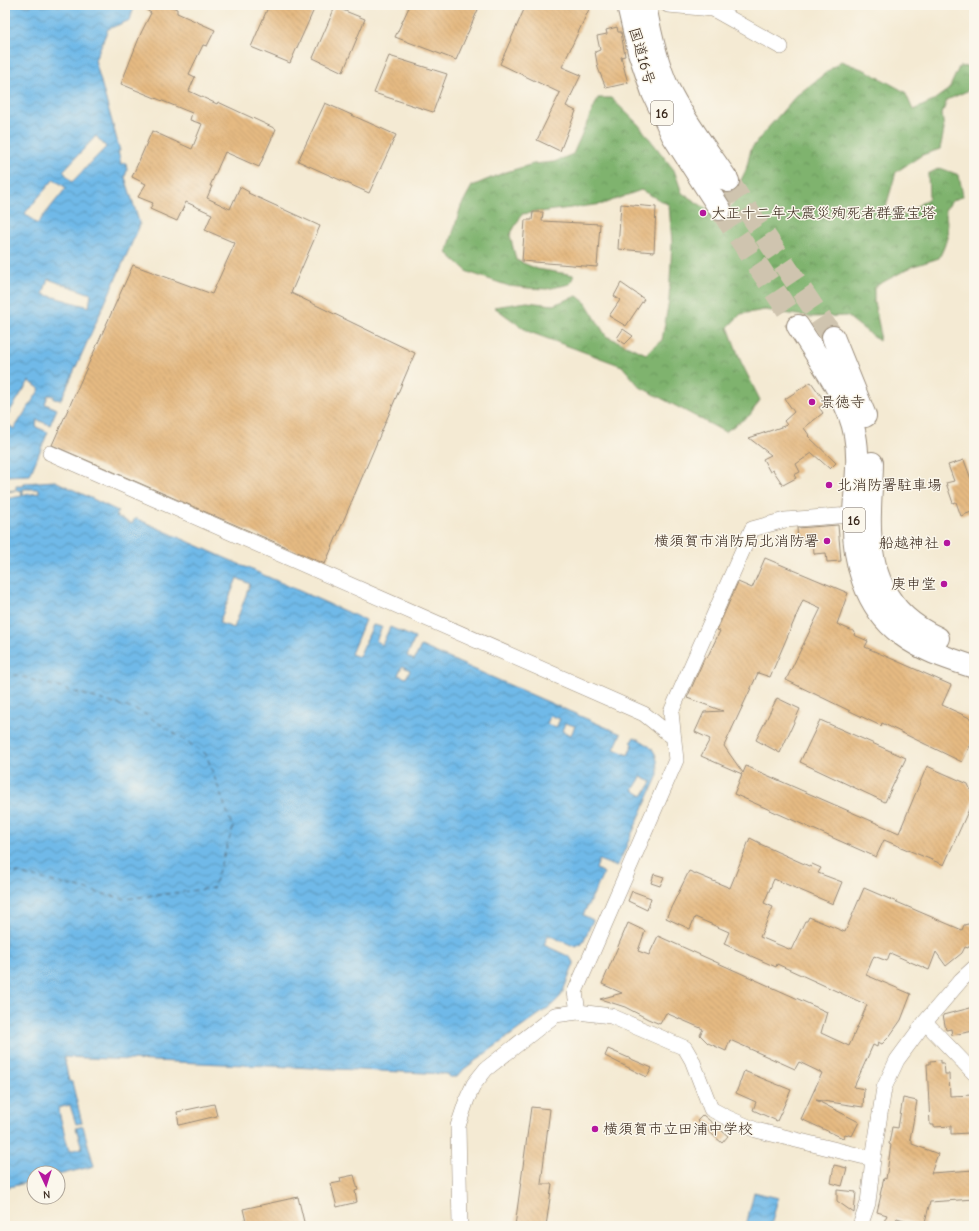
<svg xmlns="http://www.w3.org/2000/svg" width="979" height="1231" font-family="'Comic Neue','Klee One',sans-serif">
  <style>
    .forest { fill: url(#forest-crowns); stroke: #5d6e46 }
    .water { fill: url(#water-waves); stroke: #567283; fill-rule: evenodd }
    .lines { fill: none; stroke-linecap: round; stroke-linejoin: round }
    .ferry { stroke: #4b555b; stroke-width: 1; stroke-dasharray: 5 4; stroke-linecap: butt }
    .building { fill: url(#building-back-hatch) }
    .highway-tunnel { stroke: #cfc4af; stroke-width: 22; stroke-dasharray: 22 11; stroke-linecap: butt }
    .minor-casing { stroke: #988a78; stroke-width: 16 }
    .highway-casing { stroke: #988a78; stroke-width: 24 }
    .minor { stroke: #fff; stroke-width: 15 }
    .highway { stroke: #fff; stroke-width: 22 }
    .poi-dot { fill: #b5179e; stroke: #fbf7ec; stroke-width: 1.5 }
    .labels { text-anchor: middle; stroke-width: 3; stroke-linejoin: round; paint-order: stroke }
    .shield { fill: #fbf7ec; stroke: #75685c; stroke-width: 1 }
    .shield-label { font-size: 14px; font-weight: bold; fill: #3b2a1e }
    .street-label { font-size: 15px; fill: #3b2a1e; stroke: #fbf7ec }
    .poi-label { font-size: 15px; fill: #3b2a1e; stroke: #fbf7ec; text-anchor: start }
  </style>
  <defs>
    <pattern id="forest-crowns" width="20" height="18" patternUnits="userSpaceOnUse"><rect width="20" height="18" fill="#7fb36e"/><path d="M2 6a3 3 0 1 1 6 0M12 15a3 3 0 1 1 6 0" fill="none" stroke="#69925a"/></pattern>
    <pattern id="water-waves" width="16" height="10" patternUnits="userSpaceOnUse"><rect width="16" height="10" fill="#70b9e8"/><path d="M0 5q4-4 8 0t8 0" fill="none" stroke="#5d97bb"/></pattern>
    <pattern id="building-back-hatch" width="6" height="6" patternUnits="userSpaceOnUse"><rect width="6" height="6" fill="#e5ba82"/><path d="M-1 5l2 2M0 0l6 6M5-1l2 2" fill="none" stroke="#c5a070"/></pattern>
  </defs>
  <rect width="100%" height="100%" fill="#fbf7ec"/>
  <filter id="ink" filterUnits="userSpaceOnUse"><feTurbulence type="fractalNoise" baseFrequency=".025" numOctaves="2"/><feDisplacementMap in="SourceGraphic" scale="8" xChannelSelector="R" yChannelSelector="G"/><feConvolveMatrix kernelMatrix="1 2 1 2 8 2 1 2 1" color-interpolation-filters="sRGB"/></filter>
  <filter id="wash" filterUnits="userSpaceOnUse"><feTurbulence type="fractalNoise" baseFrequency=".012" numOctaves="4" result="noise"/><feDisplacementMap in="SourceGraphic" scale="16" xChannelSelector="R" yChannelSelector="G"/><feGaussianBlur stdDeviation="0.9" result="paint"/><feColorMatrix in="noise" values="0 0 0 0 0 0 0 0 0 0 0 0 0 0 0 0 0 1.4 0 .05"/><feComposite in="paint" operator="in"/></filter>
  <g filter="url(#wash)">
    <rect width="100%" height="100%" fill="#f4ead3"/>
    <path class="forest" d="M 841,61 L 867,71 L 905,92 L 913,110 L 931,102 L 949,89 L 959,67 L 974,66 L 974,81 L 967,91 L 947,100 L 942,114 L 944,130 L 940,149 L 922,155 L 896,172 L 885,210 L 911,217 L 913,209 L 929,198 L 928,174 L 940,168 L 959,175 L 963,196 L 952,201 L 945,210 C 949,232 949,238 939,258 L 911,267 L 874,287 L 874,302 L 880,330 L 879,341 L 847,316 L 810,317 L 765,310 L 741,314 L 728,327 L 741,362 L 760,400 L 750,415 L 725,432 L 640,387 L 622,366 L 527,331 L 494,307 L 527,302 L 553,305 L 577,296 L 586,303 L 606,336 L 646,354 L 662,340 L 669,300 L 672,242 L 669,205 L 641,190 L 603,204 L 522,214 L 510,235 L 516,260 L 537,269 L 574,275 L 570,284 L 547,289 L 528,288 L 509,286 L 468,272 L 447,253 L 461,206 L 472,186 L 503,173 L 533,164 L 554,162 L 573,154 L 598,98 L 611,98 L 638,124 L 674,170 L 682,193 L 716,215 L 727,212 L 733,203 L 738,186 L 746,170 L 751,149 L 767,129 L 796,96 Z"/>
    <path class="water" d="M 5,5 L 130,5 L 130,6 L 134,7 L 130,20 L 108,29 L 95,60 L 120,151 L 118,151 L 121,164 L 126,163 L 127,170 L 125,177 L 140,225 L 61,400 L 54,399 L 54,396 L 48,395 L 45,404 L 57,409 L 50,425 L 37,420 L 36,427 L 48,432 L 30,475 L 5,476 L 5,422 L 14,429 L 40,389 L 29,381 L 5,419 ZM 96,136 L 106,147 L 72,182 L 63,171 ZM 54,179 L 66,188 L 37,224 L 25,213 ZM 48,279 L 91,294 L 89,307 L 43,294 Z
      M 55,481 L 118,511 L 116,516 L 132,524 L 135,518 L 365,620 L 351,654 L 359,657 L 373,625 L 382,627 L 376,641 L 382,645 L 390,627 L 415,638 L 407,656 L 414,660 L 421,646 L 621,734 L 614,749 L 628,755 L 633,744 L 631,742 L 634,737 C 654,747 658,752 658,775 L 617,867 L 599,860 L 596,869 L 604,873 L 583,915 L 593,920 L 582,944 L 576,947 L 548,935 L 544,945 L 570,957 L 574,964 L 561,996 L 552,1005 L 464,1069 L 457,1077 L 449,1077 L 448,1074 L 64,1057 L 69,1081 L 72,1082 L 82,1123 L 76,1124 L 70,1105 L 58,1108 L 69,1151 L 82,1148 L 76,1128 L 83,1126 L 94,1166 L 58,1175 L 58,1173 L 34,1173 L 34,1181 L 5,1188 L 5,499 L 22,496 L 21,490 L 5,492 L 5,491 L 16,490 L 16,486 L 23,486 L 24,483 ZM 23,489 L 39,489 L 39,493 L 23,495 ZM 237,578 L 250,584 L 234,628 L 219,623 ZM 402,666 L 410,670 L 406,678 L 398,675 ZM 550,716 L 560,719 L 556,728 L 547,724 ZM 565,723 L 575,726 L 571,735 L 562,731 ZM 641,777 L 652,782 L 643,796 L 633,790 Z
      M 754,1192 L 778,1198 L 771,1226 L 746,1226 Z"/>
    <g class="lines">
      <path class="ferry" d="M 5,672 L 140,711 L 206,754 L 233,828 L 213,888 L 125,899 L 5,870"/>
    </g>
    <g id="blocks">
      <path class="building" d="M 139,5 L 167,5 L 177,9 L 177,13 L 215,30 L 207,46 L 203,45 L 189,74 L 195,77 L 189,91 L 217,104 L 218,102 L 276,129 L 259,167 L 225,152 L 210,186 L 212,186 L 207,198 L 230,209 L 240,187 L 249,192 L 248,193 L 320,226 L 291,293 L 415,353 L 325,564 L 52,445 L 133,265 L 212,294 L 235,243 L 205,230 L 212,214 L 186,202 L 177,221 L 150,209 L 153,203 L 138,197 L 146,184 L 132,177 L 152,131 L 192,149 L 202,124 L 190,120 L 192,113 L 121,84 L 141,33 L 151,13 Z
        M 269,5 L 316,5 L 290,63 L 251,47 Z
        M 410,5 L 480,5 L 456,60 L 395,37 Z
        M 526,5 L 591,5 L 562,67 L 581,75 L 566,106 L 576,111 L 560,151 L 537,140 L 560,93 L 500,64 Z
        M 335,7 L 365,19 L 343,72 L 313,58 Z
        M 617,27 L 618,32 L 621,32 L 625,56 L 621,57 L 628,83 L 606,88 L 598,68 L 595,52 L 600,50 L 597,36 L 607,34 L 606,30 Z
        M 389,56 L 447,74 L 433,112 L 374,93 Z
        M 325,103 L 396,135 L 369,193 L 298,161 Z
        M 621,204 L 656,207 L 654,252 L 618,249 Z
        M 533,212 L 543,212 L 542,221 L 600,224 L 597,267 L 522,261 L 525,220 L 532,220 Z
        M 621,283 L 644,299 L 626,326 L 609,316 L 620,300 L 614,296 Z
        M 623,329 L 633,336 L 625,344 L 617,338 Z
        M 811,382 L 826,403 L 819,407 L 823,413 L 804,428 L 809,435 L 808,436 L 836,463 L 830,469 L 812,453 L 796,464 L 800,472 L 794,475 L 796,478 L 783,485 L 773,470 L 770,472 L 763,459 L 771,455 L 749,438 L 787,425 L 784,421 L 794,412 L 785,399 Z
        M 964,460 L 971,479 L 974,478 L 974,511 L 961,516 L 956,502 L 953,503 L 946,483 L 954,481 L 948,465 Z
        M 838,525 L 841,561 L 827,562 L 826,553 L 814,554 L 813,539 L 798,540 L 797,528 Z
        M 765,558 L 848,593 L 837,624 L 855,632 L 854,635 L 868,641 L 865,647 L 951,685 L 942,705 L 974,720 L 974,738 L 962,762 L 882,723 L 881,726 L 786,680 L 821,608 L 803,600 L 770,677 L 758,673 L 724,746 L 743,773 L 746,766 L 899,833 L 927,766 L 968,784 L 974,798 L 944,865 L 884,840 L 876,857 L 734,794 L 742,774 L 701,756 L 710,739 L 695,732 L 704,712 L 723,711 L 687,698 L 705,657 L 707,658 L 720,631 L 717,630 L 738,582 L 752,588 Z
        M 777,698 L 800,709 L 780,753 L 756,740 Z
        M 820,720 L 906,758 L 885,802 L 800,762 Z
        M 750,838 L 760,843 L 760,844 L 811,867 L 812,864 L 821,868 L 818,873 L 842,882 L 833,904 L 774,879 L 764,903 L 773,907 L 760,937 L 791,950 L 805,921 L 807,921 L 809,917 L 845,932 L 864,888 L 962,930 L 964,925 L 968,924 L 972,925 L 974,930 L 974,946 L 970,945 L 968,948 L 965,947 L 962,953 L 946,966 L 936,952 L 929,970 L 890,953 L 887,961 L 874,956 L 866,975 L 911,994 L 901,1020 L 889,1037 L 882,1044 L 878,1042 L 877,1047 L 873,1045 L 854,1087 L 864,1089 L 863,1107 L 816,1100 L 859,1122 L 852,1136 L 845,1134 L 843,1138 L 801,1119 L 822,1073 L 799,1062 L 795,1069 L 730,1040 L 726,1051 L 708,1043 L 700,1035 L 703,1029 L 666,1013 L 660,1024 L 648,1019 L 625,1007 L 600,999 L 622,993 L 602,984 L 628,923 L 645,931 L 638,951 L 649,955 L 658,936 L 827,1012 L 821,1033 L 849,1046 L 867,1005 L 777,964 L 776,967 L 724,944 L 729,932 L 695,917 L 690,929 L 666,918 L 689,871 L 730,888 Z
        M 654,874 L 664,877 L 660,886 L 651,883 Z
        M 632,891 L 651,898 L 647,910 L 628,901 Z
        M 974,1007 L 974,1031 L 952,1035 L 951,1029 L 946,1030 L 943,1015 Z
        M 608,1049 L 652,1068 L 647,1077 L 605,1056 Z
        M 941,1060 L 941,1063 L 944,1063 L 945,1074 L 949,1074 L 950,1096 L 974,1095 L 974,1125 L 969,1125 L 969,1133 L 951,1134 L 951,1126 L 934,1127 L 934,1125 L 930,1125 L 927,1064 L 930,1064 L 930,1061 Z
        M 744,1071 L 791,1090 L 777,1121 L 753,1110 L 756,1102 L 736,1093 Z
        M 903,1098 L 917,1101 L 910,1139 L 912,1140 L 912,1144 L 938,1154 L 931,1173 L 974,1170 L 974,1199 L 930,1202 L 924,1226 L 897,1218 L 893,1226 L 882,1226 L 887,1215 L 877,1212 L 881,1195 L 880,1195 L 884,1178 L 886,1179 L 891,1145 L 889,1144 L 892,1127 L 898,1128 Z
        M 214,1104 L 217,1116 L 179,1125 L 177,1112 Z
        M 531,1107 L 550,1109 L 541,1184 L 552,1184 L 546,1226 L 515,1226 Z
        M 703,1115 L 728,1136 L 722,1143 L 697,1121 Z
        M 834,1165 L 847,1168 L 842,1186 L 831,1183 Z
        M 354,1175 L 358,1190 L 355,1191 L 357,1202 L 337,1207 L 331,1184 L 341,1182 L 340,1178 Z
        M 837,1190 L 856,1192 L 854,1213 L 837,1201 Z
        M 298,1197 L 305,1226 L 247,1226 L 243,1209 Z"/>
    </g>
  </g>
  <g filter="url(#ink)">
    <use href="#blocks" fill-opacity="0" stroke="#988a78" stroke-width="1"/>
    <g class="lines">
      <path class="highway-tunnel" d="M 728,181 L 833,337
        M 720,209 L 798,326"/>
      <defs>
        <path id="minor" d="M 668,5 L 713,9 L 781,47
          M 50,453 L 644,714 L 674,738
          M 578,1012 L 575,992 L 676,760 L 671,712 L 752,529 L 785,520 L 863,514
          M 925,1022 L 974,1073
          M 460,1226 L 458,1126 L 467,1099 L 474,1084 L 486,1069 L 555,1015 L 578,1012 L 611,1016 L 685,1048 L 692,1060 L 711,1109 L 728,1118 L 756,1130 L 873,1159
          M 860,1226 L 868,1203 L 873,1159 L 884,1088 L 897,1060 L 925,1022 L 961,980 L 974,968"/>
        <path id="highway" d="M 628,5 L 639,52 L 653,93 L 673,136 L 720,209
          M 645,5 C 650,33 656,62 668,88 C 684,121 708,151 728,181
          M 798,326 C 818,358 849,399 855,435 C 860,461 855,487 854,514 C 852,558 864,607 902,635 C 923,651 950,659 974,667
          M 833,337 L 865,416
          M 872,463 C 872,479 870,496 870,512 C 868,569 884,614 938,638"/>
      </defs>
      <use href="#minor" class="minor-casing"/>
      <use href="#highway" class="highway-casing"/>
      <use href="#minor" class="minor"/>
      <use href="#highway" class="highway"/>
    </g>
  </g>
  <g class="poi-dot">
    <circle cx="703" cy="213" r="4"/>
    <circle cx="812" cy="402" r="4"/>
    <circle cx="829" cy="485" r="4"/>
    <circle cx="827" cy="541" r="4"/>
    <circle cx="947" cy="543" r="4"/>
    <circle cx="944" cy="584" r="4"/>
    <circle cx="595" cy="1129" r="4"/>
  </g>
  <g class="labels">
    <g class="shield">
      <rect x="651" y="101" width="22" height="24" rx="3"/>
      <rect x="843" y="508" width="22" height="24" rx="3"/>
    </g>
    <g class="shield-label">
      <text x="662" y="118">16</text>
      <text x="854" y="525">16</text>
    </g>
    <g class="street-label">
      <text transform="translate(642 56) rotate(74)" y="5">国道16号</text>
    </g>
    <g class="poi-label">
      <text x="711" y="218">大正十二年大震災殉死者群霊宝塔</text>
      <text x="820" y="407">景徳寺</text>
      <text x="837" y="490">北消防署駐車場</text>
      <text x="819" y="546" text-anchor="end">横須賀市消防局北消防署</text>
      <text x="939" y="548" text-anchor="end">船越神社</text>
      <text x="936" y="589" text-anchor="end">庚申堂</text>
      <text x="603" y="1134">横須賀市立田浦中学校</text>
    </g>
  </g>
  <rect width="979" height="1231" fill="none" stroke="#fbf7ec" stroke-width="20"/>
  <g transform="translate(46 1185) rotate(176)"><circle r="19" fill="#fbf7ec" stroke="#aea59a"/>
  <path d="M0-3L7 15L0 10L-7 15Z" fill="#b5179e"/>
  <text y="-6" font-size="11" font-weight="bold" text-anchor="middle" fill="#3b2a1e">N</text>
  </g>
</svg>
